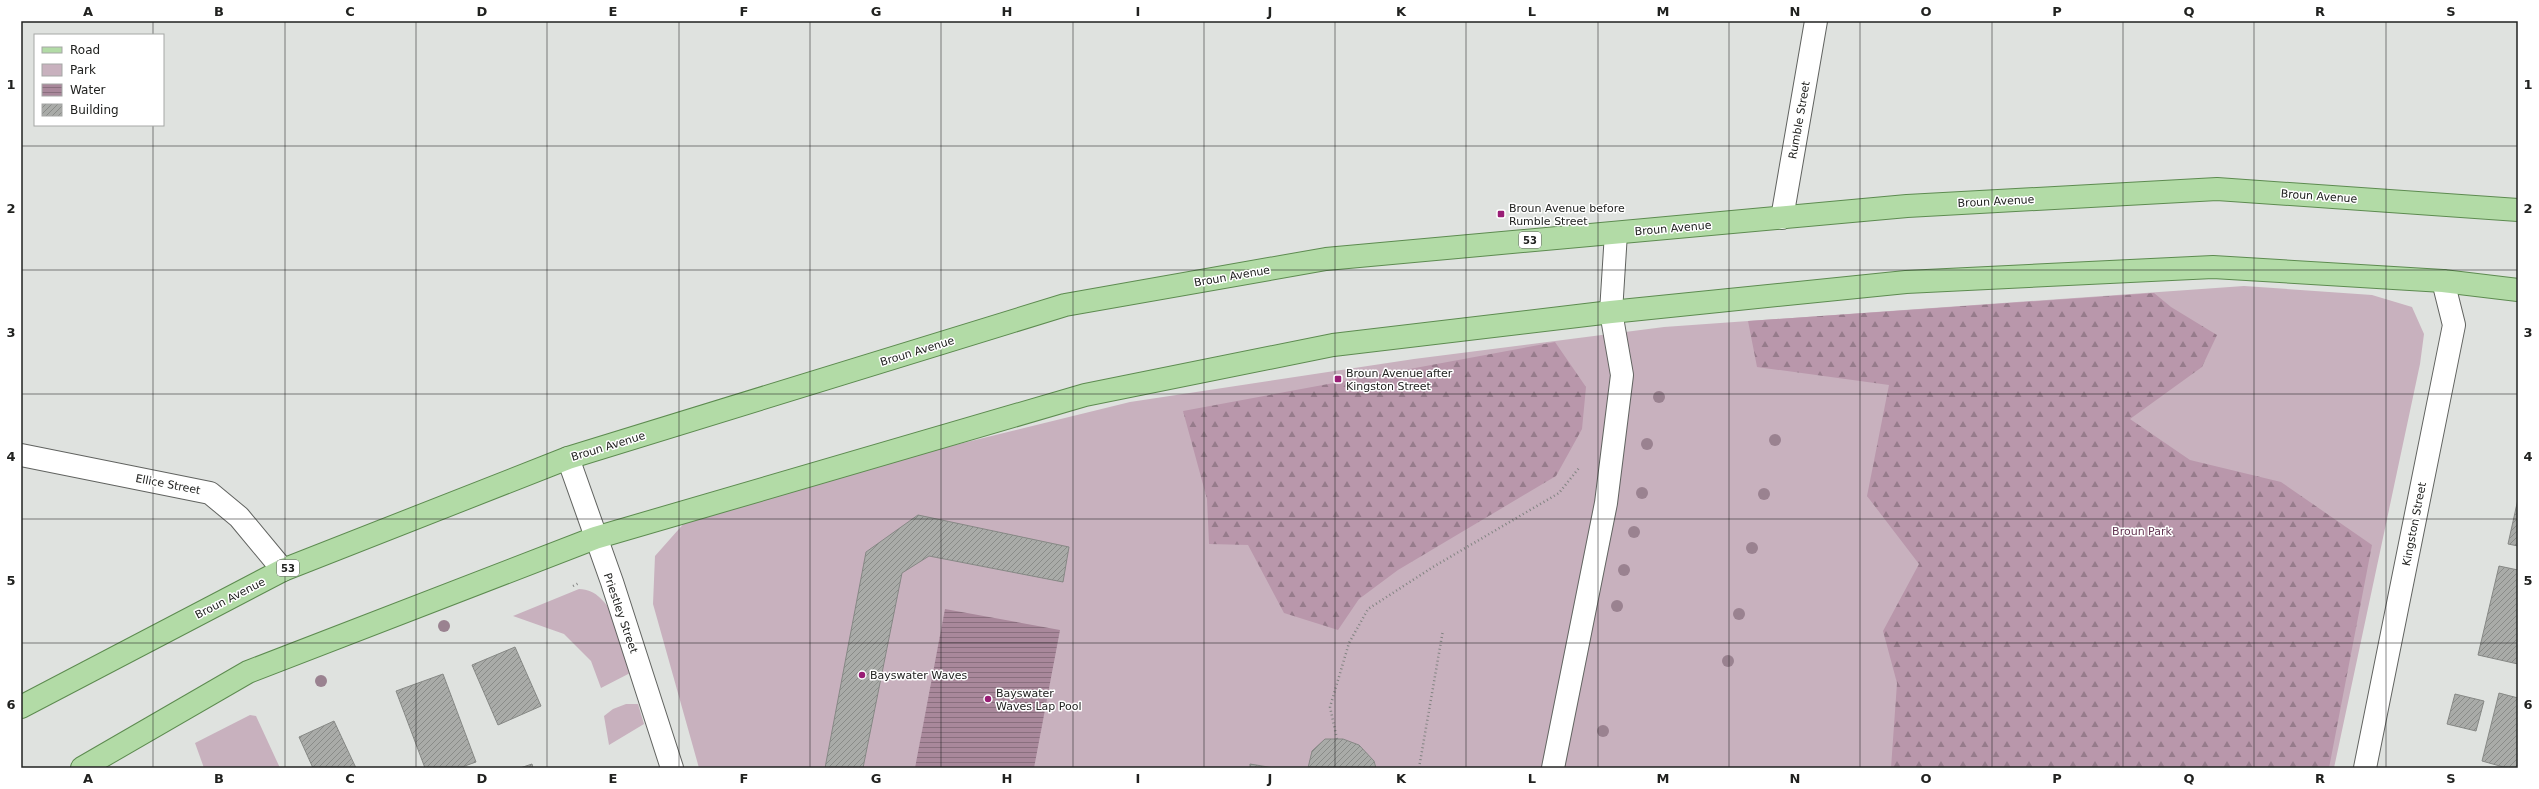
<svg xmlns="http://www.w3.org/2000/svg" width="2539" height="789" font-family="'DejaVu Sans',sans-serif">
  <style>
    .green { fill: #c8b1be }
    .forest { fill: url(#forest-firs) }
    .water { fill: url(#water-rules) }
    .building { fill: url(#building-hatch); stroke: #868885 }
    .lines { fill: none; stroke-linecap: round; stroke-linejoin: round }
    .minor-casing { stroke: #616360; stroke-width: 24 }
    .major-casing { stroke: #5d8b50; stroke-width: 24 }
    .path { stroke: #818381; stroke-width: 2.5; stroke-dasharray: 1 3; stroke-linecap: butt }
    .minor { stroke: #fff; stroke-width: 22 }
    .major { stroke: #b2dba6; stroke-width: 22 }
    .tree { fill: #9a8290 }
    .grid { fill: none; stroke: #212220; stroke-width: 1; stroke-opacity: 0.55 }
    .poi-dot { fill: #991d75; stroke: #fff; stroke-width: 1.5 }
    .labels { text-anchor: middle; stroke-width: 3; stroke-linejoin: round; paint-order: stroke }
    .shield { fill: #fff; stroke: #646463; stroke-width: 1 }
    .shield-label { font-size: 10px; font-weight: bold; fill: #212220 }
    .street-label { font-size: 11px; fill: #212220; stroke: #fff }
    .poi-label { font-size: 11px; fill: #212220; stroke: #fff; text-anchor: start }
    .park-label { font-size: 11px; fill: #613350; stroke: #fff }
    .neatline { fill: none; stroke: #212220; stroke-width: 1.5 }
    .grid-label { font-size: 13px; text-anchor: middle; font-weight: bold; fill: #212220 }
  </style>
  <defs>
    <pattern id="forest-firs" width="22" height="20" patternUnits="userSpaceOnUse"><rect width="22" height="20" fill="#b997ab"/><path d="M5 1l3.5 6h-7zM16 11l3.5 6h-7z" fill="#967b8b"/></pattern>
    <pattern id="water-rules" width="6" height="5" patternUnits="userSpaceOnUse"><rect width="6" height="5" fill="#a9889b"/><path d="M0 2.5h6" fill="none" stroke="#896f7e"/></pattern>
    <pattern id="building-hatch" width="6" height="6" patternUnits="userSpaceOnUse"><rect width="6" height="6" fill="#a9aba8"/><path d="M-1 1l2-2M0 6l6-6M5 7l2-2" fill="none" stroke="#898b88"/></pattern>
  </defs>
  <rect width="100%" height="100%" fill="#dfe2df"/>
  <path class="green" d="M 2244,286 L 2372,295 L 2412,307 L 2424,334 L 2420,364 L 2334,768 L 699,768 L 653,604 L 655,556 L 686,521 L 849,471 L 1130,402 L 1414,359 L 1664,327 Z
    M 579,589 C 613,589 624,645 634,671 L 601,688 L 591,661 L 564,634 L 513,616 Z
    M 626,704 L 638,704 L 644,724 L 609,745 L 604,716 L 613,709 Z
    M 250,715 L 256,716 L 280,768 L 204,768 L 195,743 Z"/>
  <path class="forest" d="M 2154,293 L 2171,307 L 2217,335 L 2202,367 L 2130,419 L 2190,460 L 2281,482 L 2372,545 L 2329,768 L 1891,768 L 1897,683 L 1883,631 L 1919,564 L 1867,496 L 1889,385 L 1757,367 L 1748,321 Z
    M 1555,342 L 1586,387 L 1582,429 L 1556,476 L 1398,570 L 1359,599 L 1338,630 L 1284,613 L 1248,545 L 1209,544 L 1207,499 L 1183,411 Z"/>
  <path class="water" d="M 945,609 L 1060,630 L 1034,768 L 915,768 Z"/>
  <path class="building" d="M 2518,499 L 2518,546 L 2508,544 Z
    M 918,515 L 1069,547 L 1063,582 L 929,556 L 902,573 L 863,768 L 825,768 L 866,552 Z
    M 2499,566 L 2518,570 L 2518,664 L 2478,655 Z
    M 515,647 L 541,706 L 498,725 L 472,665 Z
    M 443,674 L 476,762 L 459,768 L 425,768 L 396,691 Z
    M 2499,693 L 2518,698 L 2518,768 L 2507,768 L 2482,761 Z
    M 2455,694 L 2484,701 L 2476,731 L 2447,724 Z
    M 334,721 L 356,768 L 313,768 L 299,737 Z
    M 1325,739 L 1343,739 L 1359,745 L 1374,761 L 1376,768 L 1308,768 L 1312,751 Z
    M 532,764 L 533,768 L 520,768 Z
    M 1250,764 L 1274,768 L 1250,768 Z"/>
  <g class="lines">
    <defs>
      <path id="minor" d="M 1782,218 L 1816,21
        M 21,455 L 210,493 L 239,517 L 283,570
        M 568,458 L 612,582 L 672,768
        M 1553,768 L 1606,503 L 1622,375 L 1611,312 L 1616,233
        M 2365,768 L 2454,325 L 2443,281"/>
      <path id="major" d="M 21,707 L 283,570 L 568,458 L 1065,305 L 1326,259 L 1907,206 L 2217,189 L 2518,210
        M 82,768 L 248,672 L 595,538 L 1085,395 L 1333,345 L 1611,312 L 1906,282 L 2213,267 L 2443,281 L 2518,290"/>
    </defs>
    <use href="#minor" class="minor-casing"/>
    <use href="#major" class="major-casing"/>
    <path class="path" d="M 573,586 L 579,583
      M 1337,739 L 1330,707 L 1349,643 L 1368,609 L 1433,567 L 1559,493 L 1579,468
      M 1419,768 L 1443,630"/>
    <use href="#minor" class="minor"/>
    <use href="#major" class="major"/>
  </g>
  <g class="tree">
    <circle cx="1659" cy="397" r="6"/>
    <circle cx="1775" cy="440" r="6"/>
    <circle cx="1647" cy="444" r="6"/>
    <circle cx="1642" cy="493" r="6"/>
    <circle cx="1764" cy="494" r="6"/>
    <circle cx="1634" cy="532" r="6"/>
    <circle cx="1752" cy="548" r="6"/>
    <circle cx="1624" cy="570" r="6"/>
    <circle cx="1617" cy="606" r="6"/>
    <circle cx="1739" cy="614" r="6"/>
    <circle cx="444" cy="626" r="6"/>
    <circle cx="1728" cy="661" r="6"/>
    <circle cx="321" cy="681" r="6"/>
    <circle cx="1603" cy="731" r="6"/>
  </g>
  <path class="grid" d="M 153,21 L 153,35M 285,21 L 285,768M 416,21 L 416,768M 547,21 L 547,768M 679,21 L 679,768M 810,21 L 810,768M 941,21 L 941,768M 1073,21 L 1073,768M 1204,21 L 1204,768M 1335,21 L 1335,768M 1466,21 L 1466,768M 1598,21 L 1598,768M 1729,21 L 1729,768M 1860,21 L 1860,768M 1992,21 L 1992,768M 2123,21 L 2123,768M 2254,21 L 2254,768M 2386,21 L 2386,768M 153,125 L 153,768M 21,146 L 2518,146M 21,270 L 2518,270M 21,394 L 2518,394M 21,519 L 2518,519M 21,643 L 2518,643"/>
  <g class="poi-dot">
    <rect x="1497" y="210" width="8" height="8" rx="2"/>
    <rect x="1334" y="375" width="8" height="8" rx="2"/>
    <circle cx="862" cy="675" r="4"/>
    <circle cx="988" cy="699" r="4"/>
  </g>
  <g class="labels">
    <g class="shield">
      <rect x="1519" y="232" width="22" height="16" rx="3"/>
      <rect x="277" y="560" width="22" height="16" rx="3"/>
    </g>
    <g class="shield-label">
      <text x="1530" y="244">53</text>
      <text x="288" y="572">53</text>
    </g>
    <g class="street-label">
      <text transform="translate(1799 120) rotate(-80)" y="4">Rumble Street</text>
      <text transform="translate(2319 196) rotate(4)" y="4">Broun Avenue</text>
      <text transform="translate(1996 201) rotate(-3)" y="4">Broun Avenue</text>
      <text transform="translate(1673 228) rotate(-5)" y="4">Broun Avenue</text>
      <text transform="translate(1232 276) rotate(-10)" y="4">Broun Avenue</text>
      <text transform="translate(917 351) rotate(-17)" y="4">Broun Avenue</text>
      <text transform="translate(608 446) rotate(-17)" y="4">Broun Avenue</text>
      <text transform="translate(168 484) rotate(11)" y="4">Ellice Street</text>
      <text transform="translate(2414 524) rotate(-79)" y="4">Kingston Street</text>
      <text transform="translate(230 598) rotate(-27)" y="4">Broun Avenue</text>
      <text transform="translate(621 613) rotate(71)" y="4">Priestley Street</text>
    </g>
    <g class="poi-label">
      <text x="1509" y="212">Broun Avenue before<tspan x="1509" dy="13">Rumble Street</tspan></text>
      <text x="1346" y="377">Broun Avenue after<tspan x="1346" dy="13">Kingston Street</tspan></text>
      <text x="870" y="679">Bayswater Waves</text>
      <text x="996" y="697">Bayswater<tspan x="996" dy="13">Waves Lap Pool</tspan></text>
    </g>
    <g class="park-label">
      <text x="2142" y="535">Broun Park</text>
    </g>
  </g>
  <rect width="2539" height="789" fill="none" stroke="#ffffff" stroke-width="44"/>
  <rect x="34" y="34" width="130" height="92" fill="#ffffff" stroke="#a6a7a6"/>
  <rect x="42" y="47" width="20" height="6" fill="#b2dba6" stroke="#a6a7a6"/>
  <text x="70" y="54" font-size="12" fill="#212220">Road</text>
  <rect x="42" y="64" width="20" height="12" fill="#c8b1be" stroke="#a6a7a6"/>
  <text x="70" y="74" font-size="12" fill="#212220">Park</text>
  <rect x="42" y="84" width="20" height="12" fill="url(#water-rules)" stroke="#a6a7a6"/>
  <text x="70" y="94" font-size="12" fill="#212220">Water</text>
  <rect x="42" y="104" width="20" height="12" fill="url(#building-hatch)" stroke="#a6a7a6"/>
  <text x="70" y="114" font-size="12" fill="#212220">Building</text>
  <rect x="22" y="22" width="2495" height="745" class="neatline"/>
  <g class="grid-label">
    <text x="88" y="16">A</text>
    <text x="219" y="16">B</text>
    <text x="350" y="16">C</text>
    <text x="482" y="16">D</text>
    <text x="613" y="16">E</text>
    <text x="744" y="16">F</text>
    <text x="876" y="16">G</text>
    <text x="1007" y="16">H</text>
    <text x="1138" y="16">I</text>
    <text x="1270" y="16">J</text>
    <text x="1401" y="16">K</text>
    <text x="1532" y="16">L</text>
    <text x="1663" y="16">M</text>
    <text x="1795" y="16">N</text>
    <text x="1926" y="16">O</text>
    <text x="2057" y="16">P</text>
    <text x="2189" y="16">Q</text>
    <text x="2320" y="16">R</text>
    <text x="2451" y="16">S</text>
    <text x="11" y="89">1</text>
    <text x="2528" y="89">1</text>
    <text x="11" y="213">2</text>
    <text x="2528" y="213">2</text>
    <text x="11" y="337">3</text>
    <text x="2528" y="337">3</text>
    <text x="11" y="461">4</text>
    <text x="2528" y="461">4</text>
    <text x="11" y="585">5</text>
    <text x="2528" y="585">5</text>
    <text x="11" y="709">6</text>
    <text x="2528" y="709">6</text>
    <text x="88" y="783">A</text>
    <text x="219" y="783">B</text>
    <text x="350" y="783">C</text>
    <text x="482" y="783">D</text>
    <text x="613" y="783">E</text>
    <text x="744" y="783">F</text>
    <text x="876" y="783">G</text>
    <text x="1007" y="783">H</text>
    <text x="1138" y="783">I</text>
    <text x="1270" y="783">J</text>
    <text x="1401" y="783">K</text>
    <text x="1532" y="783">L</text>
    <text x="1663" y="783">M</text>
    <text x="1795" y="783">N</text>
    <text x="1926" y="783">O</text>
    <text x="2057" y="783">P</text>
    <text x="2189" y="783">Q</text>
    <text x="2320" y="783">R</text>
    <text x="2451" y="783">S</text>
  </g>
</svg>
